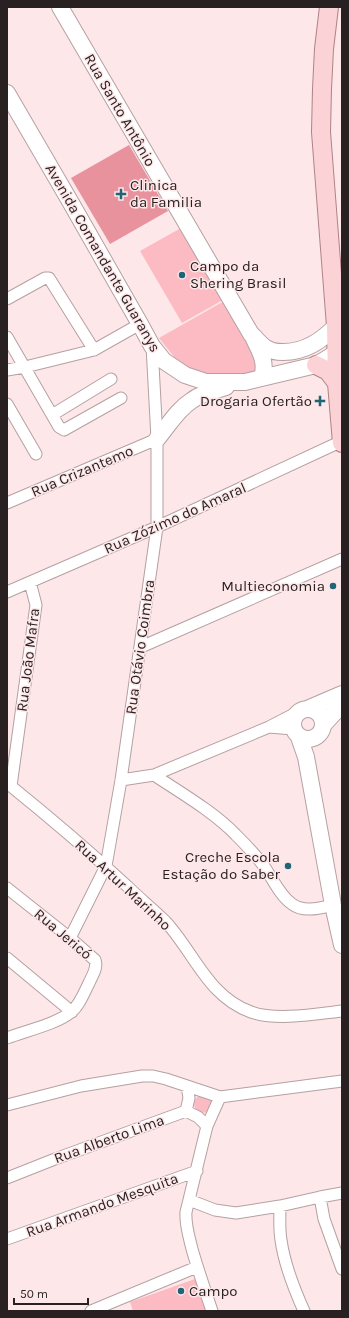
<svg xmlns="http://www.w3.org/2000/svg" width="349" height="1318" font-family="Karla,sans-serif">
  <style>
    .green { fill: #fcbbc3 }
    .building { fill: #e7929d }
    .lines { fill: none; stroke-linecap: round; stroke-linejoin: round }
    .street-casing { stroke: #b5a0a2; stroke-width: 13 }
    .secondary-casing { stroke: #b5a0a2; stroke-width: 18 }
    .primary-casing { stroke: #b08286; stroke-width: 20 }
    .street { stroke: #fff; stroke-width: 11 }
    .secondary { stroke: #fff; stroke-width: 16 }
    .primary { stroke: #fbd3d7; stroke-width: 18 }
    .poi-dot { fill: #216377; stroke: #fde7e9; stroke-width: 1.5 }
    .labels { text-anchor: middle; stroke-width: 3; stroke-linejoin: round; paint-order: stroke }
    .street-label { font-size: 15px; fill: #292121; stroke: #fde7e9 }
    .poi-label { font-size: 15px; fill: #292121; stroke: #fde7e9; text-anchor: start }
  </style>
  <rect width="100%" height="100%" fill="#fde7e9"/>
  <path class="green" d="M 181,228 L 223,300 L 182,323 L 140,251 Z
    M 226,300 L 251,338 L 258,375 L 222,378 L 183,368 L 159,338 Z
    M194 1104a9 9 0 1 1 18 0a9 9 0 1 1-18 0Z
    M 195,1279 L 207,1311 L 133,1311 L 130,1302 Z"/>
  <path class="building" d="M 129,145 L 168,211 L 110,244 L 71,178 Z"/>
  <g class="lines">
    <defs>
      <path id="street" d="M 7,299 L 45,278 L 49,278 L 94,350
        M 7,337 L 59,427 L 64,430 L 121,398
        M 7,370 L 25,367 L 94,350 L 140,324
        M 7,404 L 36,454
        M 52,415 L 111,379
        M 7,503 L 157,439
        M 7,592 L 157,527 L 342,441
        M 141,647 L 342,559
        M 269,727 L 293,729
        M 154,775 C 181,793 214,812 236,835 C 245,844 255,854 263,865 C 272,877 279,895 292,904 C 304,913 320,908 333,905
        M 121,780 L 154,775 L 269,727 L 298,712
        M 7,783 C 48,816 88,850 127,886 C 139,898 153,909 165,921 C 194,952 208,997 251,1012 C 276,1021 316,1014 342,1011
        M 11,786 L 36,605 L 30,582
        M 7,888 L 70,938 L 95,960 C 98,968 92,976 89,983 C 84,993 79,1006 71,1012 C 57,1024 25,1031 7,1038
        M 70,938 L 106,866 L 121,780 L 157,527 L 157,439 L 152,346
        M 7,958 L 72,1012
        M 7,1105 L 81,1086 L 142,1076 L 153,1076 L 166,1079 L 220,1097 L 342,1081
        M 186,1111 L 189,1098 L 187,1086
        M 7,1178 L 55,1159 L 186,1111 L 198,1117 L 207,1126
        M 320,1197 L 324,1219 L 342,1269
        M 189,1200 L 215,1210 L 236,1213 L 280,1206 L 320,1197 L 342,1193
        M 280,1206 C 280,1218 279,1229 281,1240 C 284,1262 295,1291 304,1311
        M 7,1239 L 197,1171
        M 91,1311 L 197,1267
        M 212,1311 C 205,1290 198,1270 192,1249 C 189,1236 185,1225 186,1212 L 207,1126 L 220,1097"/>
      <path id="secondary" d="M 60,7 L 251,334 C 257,339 261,346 268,349 C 273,352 278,352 283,352 C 305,352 321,341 336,326
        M 7,93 L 71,203 L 140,324 L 152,346 L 164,361 L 185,375 L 206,382 L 245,382 L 316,365 L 328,358 L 342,348
        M 254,339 C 260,351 267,363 262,377
        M 157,439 C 168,426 177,410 191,401 C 201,393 214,391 226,387
        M293 724a15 15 0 1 1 30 0a15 15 0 1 1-30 0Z
        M 307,709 L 342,694
        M 324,724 L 335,712 L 342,708
        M 299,737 L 306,757 L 333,905 L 342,945"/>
      <path id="primary" d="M 329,7 L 324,49 L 322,89 L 321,132 L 336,326 L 337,383 L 342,443
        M 316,365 L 328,371 L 337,383"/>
    </defs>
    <use href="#street" class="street-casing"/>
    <use href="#secondary" class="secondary-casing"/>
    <use href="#primary" class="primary-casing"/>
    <use href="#street" class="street"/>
    <use href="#secondary" class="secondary"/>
    <use href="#primary" class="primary"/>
  </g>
  <g class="poi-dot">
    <path d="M119 188h4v4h4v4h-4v4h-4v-4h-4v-4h4z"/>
    <circle cx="182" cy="275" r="4"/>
    <path d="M318 395h4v4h4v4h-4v4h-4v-4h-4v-4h4z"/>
    <circle cx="333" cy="586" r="4"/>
    <circle cx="288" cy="866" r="4"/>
    <circle cx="181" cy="1291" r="4"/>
  </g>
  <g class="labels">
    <g class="street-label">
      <text transform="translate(120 110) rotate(60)" y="5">Rua Santo Antônio</text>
      <text transform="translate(103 258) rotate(60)" y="5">Avenida Comandante Guaranys</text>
      <text transform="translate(82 471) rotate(-23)" y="5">Rua Crizantemo</text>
      <text transform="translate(175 518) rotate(-24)" y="5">Rua Zózimo do Amaral</text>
      <text transform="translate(140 647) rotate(-82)" y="5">Rua Otávio Coimbra</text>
      <text transform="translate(28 660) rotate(-83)" y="5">Rua João Mafra</text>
      <text transform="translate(123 885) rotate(43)" y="5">Rua Artur Marinho</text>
      <text transform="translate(63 934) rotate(40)" y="5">Rua Jericó</text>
      <text transform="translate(109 1139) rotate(-20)" y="5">Rua Alberto Lima</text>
      <text transform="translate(102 1205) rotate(-20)" y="5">Rua Armando Mesquita</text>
    </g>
    <g class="poi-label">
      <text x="130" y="190">Clinica<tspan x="130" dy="17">da Familia</tspan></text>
      <text x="190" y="271">Campo da<tspan x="190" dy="17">Shering Brasil</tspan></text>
      <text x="312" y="406" text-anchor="end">Drogaria Ofertão</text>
      <text x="325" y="591" text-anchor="end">Multieconomia</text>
      <text x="280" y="862" text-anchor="end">Creche Escola<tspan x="280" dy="17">Estação do Saber</tspan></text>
      <text x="189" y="1296">Campo</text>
    </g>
  </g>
  <rect width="349" height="1318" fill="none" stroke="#292121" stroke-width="16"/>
  <path d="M14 1298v6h74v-6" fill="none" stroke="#292121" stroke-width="2"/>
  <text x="20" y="1298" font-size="12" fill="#292121" stroke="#fde7e9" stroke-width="3" paint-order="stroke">50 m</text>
</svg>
